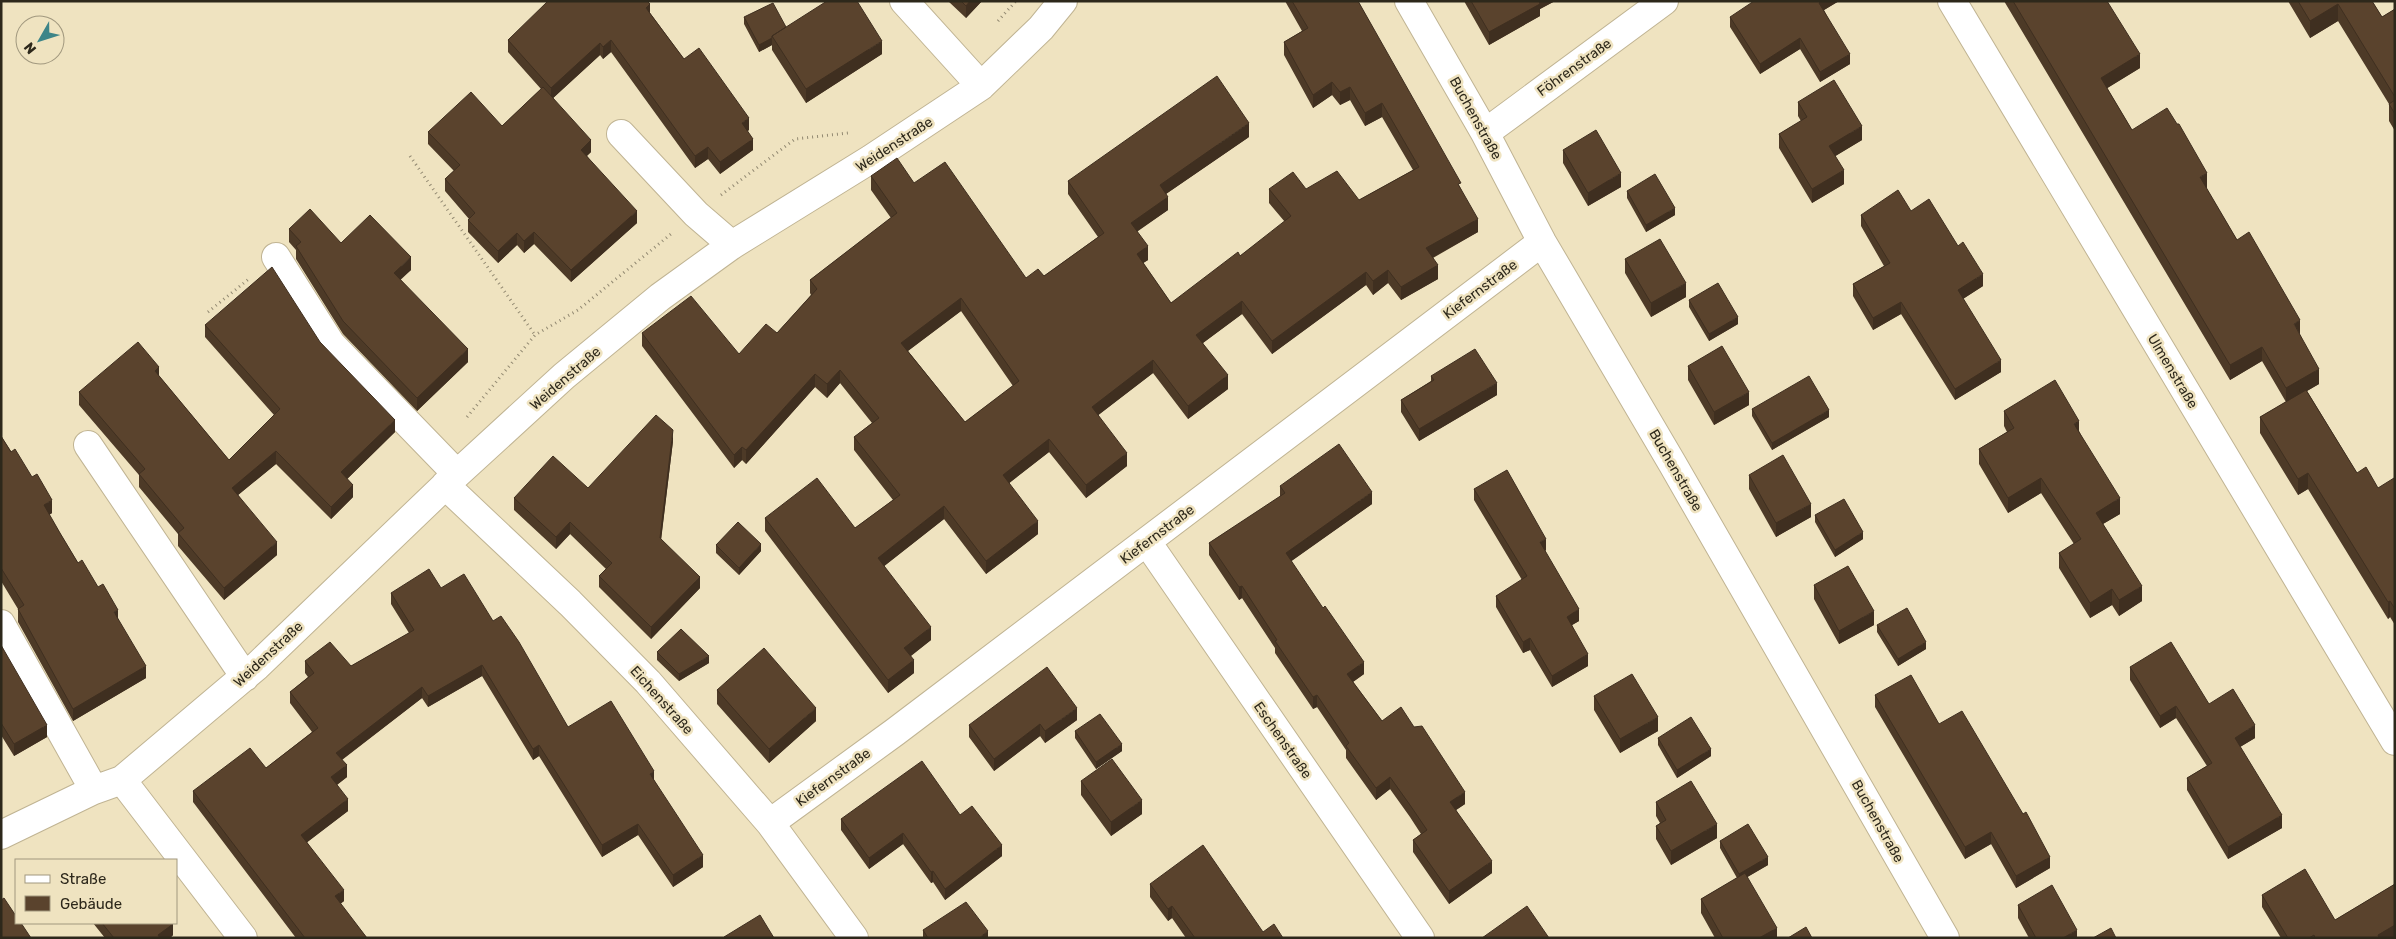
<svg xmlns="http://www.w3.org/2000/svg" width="2396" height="939" font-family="Rubik,sans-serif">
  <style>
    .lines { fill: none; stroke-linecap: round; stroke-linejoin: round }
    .minor-casing { stroke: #c0b493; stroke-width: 30 }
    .path { stroke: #928971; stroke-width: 3; stroke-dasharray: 1 4; stroke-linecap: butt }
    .minor { stroke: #fff; stroke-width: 28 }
    .wall { fill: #4d3a27; fill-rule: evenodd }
    .shaded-wall { fill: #3f2f20 }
    .building { fill: #5a432d; stroke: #3f2f20; fill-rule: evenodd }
    .labels { text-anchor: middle; stroke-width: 5; stroke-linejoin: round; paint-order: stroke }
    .street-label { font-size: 14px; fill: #2d281b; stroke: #efe3c0 }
  </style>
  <rect width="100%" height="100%" fill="#efe3c0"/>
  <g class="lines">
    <defs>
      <path id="minor" d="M 904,1 L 981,86
        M 1409,1 L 1485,133 L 1542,242 L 1672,463 L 1945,938
        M 1952,1 L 2395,741
        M 1485,133 L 1664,1
        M 621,134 L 696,214 L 732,245
        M 276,257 L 331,344 L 457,474
        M 88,445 L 245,677
        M 445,485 L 570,603 L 648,682 L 770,823 L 854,938
        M 1147,542 L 1420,938
        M 1,624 L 94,790
        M 122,780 L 243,938
        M 770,823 L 895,732 L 1542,242
        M 1,835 L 94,790 L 122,780 L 257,666 L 457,474 L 564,376 L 660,297 L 732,245 L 871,159 L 981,86 L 1041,28 L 1063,1"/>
    </defs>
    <use href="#minor" class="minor-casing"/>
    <path class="path" d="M 998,21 L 1016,1
      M 410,156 L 535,335
      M 721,195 L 795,139 L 848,133
      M 208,312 L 250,278
      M 467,417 L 535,335 L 578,310 L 671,234"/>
    <use href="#minor" class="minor"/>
  </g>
  <path class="wall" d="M 948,1 L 982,1 L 966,18 Z
    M 1285,1 L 1358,1 L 1461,189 L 1478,232 L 1433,258 L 1438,279 L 1401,300 L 1388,283 L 1373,295 L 1366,285 L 1272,354 L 1242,314 L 1203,343 L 1228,389 L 1188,419 L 1153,373 L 1098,415 L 1127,466 L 1086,498 L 1049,452 L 1009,483 L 1038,534 L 986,574 L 944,519 L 884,566 L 931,640 L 911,656 L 914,673 L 888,693 L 765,531 L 765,518 L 855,528 L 893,500 L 854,450 L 854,437 L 872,423 L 840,383 L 827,398 L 815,387 L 746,464 L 742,460 L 734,468 L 642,346 L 642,333 L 739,354 L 777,333 L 811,295 L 810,293 L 810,280 L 891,218 L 871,190 L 871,176 L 914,183 L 1026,278 L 1044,276 L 1098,237 L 1068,194 L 1068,181 L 1249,137 L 1166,194 L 1168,210 L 1137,231 L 1148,260 L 1143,263 L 1171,303 L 1240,256 L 1285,222 L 1269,203 L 1269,189 L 1306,189 L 1359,200 L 1413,170 L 1382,117 L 1365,126 L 1350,100 L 1340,105 L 1332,95 L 1313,108 L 1284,55 L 1284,42 L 1302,31 ZM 961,311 L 1013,386 L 965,422 L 908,351 Z
    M 1464,1 L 1555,1 L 1540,9 L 1540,16 L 1489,45 Z
    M 1839,1 L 1824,10 L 1850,64 L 1820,82 L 1800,49 L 1760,74 L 1730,27 L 1730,17 Z
    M 2004,1 L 2107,1 L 2140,68 L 2107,88 L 2132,130 L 2207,188 L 2206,188 L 2237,240 L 2300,335 L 2319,384 L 2307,391 L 2357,473 L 2378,488 L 2395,479 L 2395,625 L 2390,617 L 2388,619 L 2308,489 L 2298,495 L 2260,433 L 2260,417 L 2286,402 L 2262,361 L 2230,380 Z
    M 2288,1 L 2372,1 L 2382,17 L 2395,9 L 2395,131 L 2389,121 L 2389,104 L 2338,21 L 2310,38 Z
    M 650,13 L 684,59 L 749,130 L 747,131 L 753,150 L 720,174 L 708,159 L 695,168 L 611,52 L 603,59 L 600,55 L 553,98 L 591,152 L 587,156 L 637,223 L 571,282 L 534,244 L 524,253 L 517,245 L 498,263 L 468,232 L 468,220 L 469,219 L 445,191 L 445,179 L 454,171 L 428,144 L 428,132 L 502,126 L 541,89 L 508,52 L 508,40 Z
    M 744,17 L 786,27 L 882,54 L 806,103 L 772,50 L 772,45 L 759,52 L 744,24 Z
    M 1798,102 L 1862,140 L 1835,156 L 1844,184 L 1812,203 L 1779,148 L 1779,134 L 1801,121 L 1798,116 Z
    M 1563,150 L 1621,187 L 1588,206 L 1563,163 Z
    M 1627,191 L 1675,215 L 1646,232 L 1627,198 Z
    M 1911,211 L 1983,286 L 1963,299 L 2001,372 L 1955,400 L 1901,314 L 1873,330 L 1853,296 L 1853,284 L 1884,266 L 1861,226 L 1861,215 Z
    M 289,229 L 341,243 L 411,270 L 400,279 L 468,362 L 417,411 L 343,334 L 296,259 L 296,250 L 289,242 Z
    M 1625,259 L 1686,297 L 1651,317 L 1625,273 Z
    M 1689,300 L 1738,324 L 1709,341 L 1689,307 Z
    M 205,325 L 320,342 L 395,432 L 347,479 L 353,497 L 331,519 L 276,464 L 238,495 L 277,555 L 224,600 L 178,546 L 178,534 L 139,487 L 139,475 L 79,405 L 79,392 L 159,376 L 229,460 L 274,415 L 205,337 Z
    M 1688,366 L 1749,405 L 1714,425 L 1688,380 Z
    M 1431,376 L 1497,395 L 1419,441 L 1401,412 L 1401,400 L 1431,381 Z
    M 1752,409 L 1829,417 L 1772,450 L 1752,416 Z
    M 2004,411 L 2079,431 L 2120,514 L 2103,524 L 2142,601 L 2119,616 L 2112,605 L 2090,618 L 2059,568 L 2059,553 L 2074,544 L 2041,493 L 2008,513 L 1979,464 L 1979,449 L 2007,432 L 2004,426 Z
    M 1,436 L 52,513 L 49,515 L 78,563 L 118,619 L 146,678 L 73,721 L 18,622 L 18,609 L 1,581 Z
    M 673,441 L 661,539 L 700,588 L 651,639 L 599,587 L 599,576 L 606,569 L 570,534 L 556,549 L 514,510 L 514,498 L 588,488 Z
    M 1749,475 L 1811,517 L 1776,537 L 1749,489 Z
    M 1280,486 L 1372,504 L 1291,561 L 1364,674 L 1353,682 L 1382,721 L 1465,804 L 1456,810 L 1492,873 L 1449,904 L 1413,852 L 1413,840 L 1421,834 L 1410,817 L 1390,789 L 1376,800 L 1346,758 L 1346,750 L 1317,707 L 1313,709 L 1275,653 L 1275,648 L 1242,598 L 1239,600 L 1209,555 L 1209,543 L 1280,497 Z
    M 1474,489 L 1546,550 L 1545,551 L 1579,621 L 1572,625 L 1588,666 L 1552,687 L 1530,650 L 1523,653 L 1496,607 L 1496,596 L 1522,580 L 1474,500 Z
    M 1815,515 L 1863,539 L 1835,557 L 1815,522 Z
    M 716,545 L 761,551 L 739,575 L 716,553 Z
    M 1814,585 L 1874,625 L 1839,644 L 1814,599 Z
    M 441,588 L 493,621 L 568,727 L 654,780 L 703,867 L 673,887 L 638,835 L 602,857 L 539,756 L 533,760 L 482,676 L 428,707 L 422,698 L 342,760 L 347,777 L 337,785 L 348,811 L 307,842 L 344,901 L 340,904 L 367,938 L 296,938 L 193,802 L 193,791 L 266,768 L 312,732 L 290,703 L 290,692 L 308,677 L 305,673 L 305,661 L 351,666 L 409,633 L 391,604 L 391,593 Z
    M 1877,625 L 1926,649 L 1898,666 L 1877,632 Z
    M 1,645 L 47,737 L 14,756 L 1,735 Z
    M 657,652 L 709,663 L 679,681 L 657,660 Z
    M 2130,667 L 2209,704 L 2255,738 L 2240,747 L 2282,828 L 2228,859 L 2187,790 L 2187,778 L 2207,766 L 2176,718 L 2160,728 L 2130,680 Z
    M 717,690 L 816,721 L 769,763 L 717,704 Z
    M 1875,695 L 1939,724 L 2023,814 L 2050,868 L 2016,888 L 1991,844 L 1965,859 L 1875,707 Z
    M 1594,696 L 1658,731 L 1620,753 L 1594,710 Z
    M 1077,720 L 1045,743 L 1040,736 L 994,771 L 969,737 L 969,725 Z
    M 1075,731 L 1122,751 L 1096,769 L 1075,738 Z
    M 1658,738 L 1711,756 L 1677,778 L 1658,745 Z
    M 1081,781 L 1142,814 L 1111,836 L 1081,795 Z
    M 1656,802 L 1717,838 L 1671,865 L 1656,839 L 1656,826 L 1660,823 L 1656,816 Z
    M 960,815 L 1002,856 L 945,900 L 933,882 L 931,883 L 903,844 L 869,869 L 841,830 L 841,819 Z
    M 1720,841 L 1768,865 L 1747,877 L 1777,938 L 1715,938 L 1701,913 L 1701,899 L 1737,878 L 1720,848 Z
    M 1150,884 L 1263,932 L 1283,938 L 1186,938 L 1172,918 L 1168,921 L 1150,897 Z
    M 2395,884 L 2395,937 L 2393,938 L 2281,938 L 2262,907 L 2262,895 L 2335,920 Z
    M 2018,905 L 2077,938 L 2029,938 L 2018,918 Z
    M 93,923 L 172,923 L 173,935 L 170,938 L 105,938 Z
    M 923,930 L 988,938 L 923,938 Z"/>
  <path class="shaded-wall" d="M 970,1 L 982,1 L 966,18 L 966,6 Z
    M 1538,1 L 1555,1 L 1540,9 L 1540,16 L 1489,45 L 1489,32 Z
    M 1821,1 L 1839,1 L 1819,13 L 1819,3 Z
    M 650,4 L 650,16 L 646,8 Z
    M 2338,4 L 2338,21 L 2310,38 L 2310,21 Z
    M 772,38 L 772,45 L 759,52 L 759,45 Z
    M 1800,38 L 1800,49 L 1760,74 L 1760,64 Z
    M 611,40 L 611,52 L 603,59 L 603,47 Z
    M 882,41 L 882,54 L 806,103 L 806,89 Z
    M 600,43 L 600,55 L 551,100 L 551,88 Z
    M 1850,54 L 1850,64 L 1820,82 L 1820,72 Z
    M 2140,54 L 2140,68 L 2101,92 L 2101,78 Z
    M 1332,82 L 1332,95 L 1313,108 L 1313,95 Z
    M 1350,87 L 1350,100 L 1340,105 L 1340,92 Z
    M 1382,103 L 1382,117 L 1365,126 L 1365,113 Z
    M 749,118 L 749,130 L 742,135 L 742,123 Z
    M 1249,123 L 1249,137 L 1160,198 L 1160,185 Z
    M 1862,126 L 1862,140 L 1829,160 L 1829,146 Z
    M 753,139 L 753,150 L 720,174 L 720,162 Z
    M 591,140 L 591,152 L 581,161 L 581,150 Z
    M 708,147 L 708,159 L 695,168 L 695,156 Z
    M 1844,170 L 1844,184 L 1812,203 L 1812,189 Z
    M 1621,173 L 1621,187 L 1588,206 L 1588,193 Z
    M 2207,173 L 2207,188 L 2200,192 L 2200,177 Z
    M 1168,197 L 1168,210 L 1131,236 L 1131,223 Z
    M 1675,208 L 1675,215 L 1646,232 L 1646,225 Z
    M 637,211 L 637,223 L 571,282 L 571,270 Z
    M 1478,219 L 1478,232 L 1426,261 L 1426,248 Z
    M 534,232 L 534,244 L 524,253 L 524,241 Z
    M 517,233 L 517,245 L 498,263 L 498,251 Z
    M 1148,246 L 1148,260 L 1137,267 L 1137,254 Z
    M 411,257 L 411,270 L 394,286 L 394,273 Z
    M 1438,265 L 1438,279 L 1401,300 L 1401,287 Z
    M 1388,270 L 1388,283 L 1373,295 L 1373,281 Z
    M 1366,272 L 1366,285 L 1272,354 L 1272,341 Z
    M 1983,274 L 1983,286 L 1958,302 L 1958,290 Z
    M 1686,283 L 1686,297 L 1651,317 L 1651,303 Z
    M 961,298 L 961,311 L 901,356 L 901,343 Z
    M 1242,301 L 1242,314 L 1196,348 L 1196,335 Z
    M 1901,302 L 1901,314 L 1873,330 L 1873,318 Z
    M 1738,317 L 1738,324 L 1709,341 L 1709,334 Z
    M 2300,320 L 2300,335 L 2294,324 Z
    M 2262,347 L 2262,361 L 2230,380 L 2230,365 Z
    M 468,349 L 468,362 L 417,411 L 417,398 Z
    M 1153,360 L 1153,373 L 1092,420 L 1092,407 Z
    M 2001,360 L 2001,372 L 1955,400 L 1955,389 Z
    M 159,367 L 159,379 L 155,371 Z
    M 2319,369 L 2319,384 L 2286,403 L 2286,388 Z
    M 840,370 L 840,383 L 827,398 L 827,384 Z
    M 815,374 L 815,387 L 746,464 L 746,450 Z
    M 1228,375 L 1228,389 L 1188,419 L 1188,406 Z
    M 1497,383 L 1497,395 L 1419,441 L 1419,429 Z
    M 1749,392 L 1749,405 L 1714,425 L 1714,412 Z
    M 1829,410 L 1829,417 L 1772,450 L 1772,443 Z
    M 395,420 L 395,432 L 341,485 L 341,472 Z
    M 2079,421 L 2079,437 L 2074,424 Z
    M 673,430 L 673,441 L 660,549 L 660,538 Z
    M 1049,439 L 1049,452 L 1003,488 L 1003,475 Z
    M 742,447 L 742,460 L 734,468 L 734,455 Z
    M 276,451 L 276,464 L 232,500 L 232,488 Z
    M 1127,453 L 1127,466 L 1086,498 L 1086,485 Z
    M 2308,473 L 2308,489 L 2298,495 L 2298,479 Z
    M 2041,478 L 2041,493 L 2008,513 L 2008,498 Z
    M 353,485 L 353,497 L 331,519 L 331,507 Z
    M 1372,492 L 1372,504 L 1286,565 L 1286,553 Z
    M 2120,498 L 2120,514 L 2096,528 L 2096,513 Z
    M 52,500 L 52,513 L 44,518 L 44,505 Z
    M 1811,504 L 1811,517 L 1776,537 L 1776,523 Z
    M 944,506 L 944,519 L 878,571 L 878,558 Z
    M 1038,521 L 1038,534 L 986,574 L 986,561 Z
    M 570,522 L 570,534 L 556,549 L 556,537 Z
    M 1863,532 L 1863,539 L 1835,557 L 1835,550 Z
    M 1546,539 L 1546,550 L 1540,554 L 1540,542 Z
    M 277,542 L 277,555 L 224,600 L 224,588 Z
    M 761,544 L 761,551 L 739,575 L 739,568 Z
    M 700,577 L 700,588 L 651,639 L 651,627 Z
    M 1242,586 L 1242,598 L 1239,600 L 1239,587 Z
    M 2142,586 L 2142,601 L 2119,616 L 2119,600 Z
    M 2112,589 L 2112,605 L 2090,618 L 2090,603 Z
    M 2390,601 L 2390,617 L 2388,619 L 2388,602 Z
    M 1579,609 L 1579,621 L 1567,628 L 1567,617 Z
    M 118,610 L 118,622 L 114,612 Z
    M 1874,611 L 1874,625 L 1839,644 L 1839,631 Z
    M 931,627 L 931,640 L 904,661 L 904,648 Z
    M 1530,638 L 1530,650 L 1523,653 L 1523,642 Z
    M 1926,642 L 1926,649 L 1898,666 L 1898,659 Z
    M 1588,654 L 1588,666 L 1552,687 L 1552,676 Z
    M 709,656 L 709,663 L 679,681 L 679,674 Z
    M 914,660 L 914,673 L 888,693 L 888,680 Z
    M 1364,662 L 1364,674 L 1347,686 L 1347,674 Z
    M 482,665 L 482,676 L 428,707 L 428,696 Z
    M 146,666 L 146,678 L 73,721 L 73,709 Z
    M 422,687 L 422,698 L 336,764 L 336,753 Z
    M 1317,695 L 1317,707 L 1313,709 L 1313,697 Z
    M 2176,706 L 2176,718 L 2160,728 L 2160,716 Z
    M 816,708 L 816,721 L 769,763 L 769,749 Z
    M 1077,708 L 1077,720 L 1045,743 L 1045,731 Z
    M 1658,717 L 1658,731 L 1620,753 L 1620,739 Z
    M 1040,724 L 1040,736 L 994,771 L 994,759 Z
    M 47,725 L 47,737 L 14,756 L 14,744 Z
    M 2255,725 L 2255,738 L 2235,750 L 2235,738 Z
    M 1122,744 L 1122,751 L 1096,769 L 1096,762 Z
    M 539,745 L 539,756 L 533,760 L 533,749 Z
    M 1711,749 L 1711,756 L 1677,778 L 1677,770 Z
    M 347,765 L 347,777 L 331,789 L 331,777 Z
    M 654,771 L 654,783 L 650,774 Z
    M 1390,777 L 1390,789 L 1376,800 L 1376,788 Z
    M 1465,792 L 1465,804 L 1450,814 L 1450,802 Z
    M 348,799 L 348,811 L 301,847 L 301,835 Z
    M 1142,800 L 1142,814 L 1111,836 L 1111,822 Z
    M 2282,815 L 2282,828 L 2228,859 L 2228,847 Z
    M 638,824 L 638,835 L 602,857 L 602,845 Z
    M 1717,824 L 1717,838 L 1671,865 L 1671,851 Z
    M 1991,832 L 1991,844 L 1965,859 L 1965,847 Z
    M 903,833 L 903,844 L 869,869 L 869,858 Z
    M 1002,845 L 1002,856 L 945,900 L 945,889 Z
    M 703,855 L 703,867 L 673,887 L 673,875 Z
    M 1768,857 L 1768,865 L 1739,882 L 1739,874 Z
    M 2050,857 L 2050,868 L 2016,888 L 2016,876 Z
    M 1492,861 L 1492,873 L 1449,904 L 1449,891 Z
    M 933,871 L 933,882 L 931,883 L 931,872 Z
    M 344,890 L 344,901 L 335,908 L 335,896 Z
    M 1172,906 L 1172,918 L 1168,921 L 1168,909 Z
    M 173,924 L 173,935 L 170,938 L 158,938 L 158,935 Z
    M 2395,925 L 2395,936 L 2393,938 L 2378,938 L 2378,935 Z
    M 1777,928 L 1777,938 L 1759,938 Z
    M 2077,930 L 2077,938 L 2063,938 Z
    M 988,931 L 988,938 L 979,938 Z"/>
  <path class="building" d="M 548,1 L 647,1 L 650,4 L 646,8 L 684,59 L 699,48 L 749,118 L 742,123 L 753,139 L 720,162 L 708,147 L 695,156 L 611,40 L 603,47 L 600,43 L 551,88 L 508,40 Z
    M 827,1 L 857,1 L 882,41 L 806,89 L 772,36 Z
    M 961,1 L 970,1 L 966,6 Z
    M 1292,1 L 1358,1 L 1461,183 L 1458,184 L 1478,219 L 1426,248 L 1438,265 L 1401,287 L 1388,270 L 1373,281 L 1366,272 L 1272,341 L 1242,301 L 1196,335 L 1228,375 L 1188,406 L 1153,360 L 1092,407 L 1127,453 L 1086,485 L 1049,439 L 1003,475 L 1038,521 L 986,561 L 944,506 L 878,558 L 931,627 L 904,648 L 914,660 L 888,680 L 765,518 L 817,478 L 855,528 L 900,495 L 854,437 L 879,418 L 840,370 L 827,384 L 815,374 L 746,450 L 742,447 L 734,455 L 642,333 L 691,296 L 739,354 L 766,324 L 777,333 L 817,289 L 810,280 L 897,213 L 871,176 L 897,158 L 914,183 L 945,162 L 1026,278 L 1038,269 L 1044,276 L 1104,233 L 1068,181 L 1217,76 L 1249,123 L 1160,185 L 1168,197 L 1131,223 L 1148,246 L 1137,254 L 1171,303 L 1238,252 L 1240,256 L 1291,216 L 1269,189 L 1293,172 L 1306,189 L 1337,171 L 1359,200 L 1419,167 L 1382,103 L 1365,113 L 1350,87 L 1340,92 L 1332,82 L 1313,95 L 1284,42 L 1308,28 ZM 961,298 L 1019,381 L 965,422 L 901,343 Z
    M 1471,1 L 1539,1 L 1540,4 L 1489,32 Z
    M 1754,1 L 1821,1 L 1819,3 L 1850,54 L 1820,72 L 1800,38 L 1760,64 L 1730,17 Z
    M 2013,1 L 2107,1 L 2140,54 L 2101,78 L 2132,130 L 2167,108 L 2177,124 L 2179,124 L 2207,173 L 2200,177 L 2237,240 L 2249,232 L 2300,320 L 2294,324 L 2319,369 L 2286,388 L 2262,347 L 2230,365 Z
    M 2298,1 L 2372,1 L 2382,17 L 2395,9 L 2395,97 L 2338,4 L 2310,21 Z
    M 773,3 L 786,27 L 772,36 L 772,38 L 759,45 L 744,17 Z
    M 1834,80 L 1862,126 L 1829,146 L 1844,170 L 1812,189 L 1779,134 L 1807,117 L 1798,102 Z
    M 543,87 L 591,140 L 581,150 L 637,211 L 571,270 L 534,232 L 524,241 L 517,233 L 498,251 L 468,220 L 475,213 L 445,179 L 460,165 L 428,132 L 471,92 L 502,126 Z
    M 2395,100 L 2395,114 L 2389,104 Z
    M 1596,130 L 1621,173 L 1588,193 L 1563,150 Z
    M 1655,174 L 1675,208 L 1646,225 L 1627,191 Z
    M 1898,190 L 1911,211 L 1929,199 L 1958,246 L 1963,242 L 1983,274 L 1958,290 L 2001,360 L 1955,389 L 1901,302 L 1873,318 L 1853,284 L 1890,263 L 1861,215 Z
    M 310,209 L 341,243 L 370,215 L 411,257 L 394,273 L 468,349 L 417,398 L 343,321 L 296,246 L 301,242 L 289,229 Z
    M 1660,239 L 1686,283 L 1651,303 L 1625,259 Z
    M 272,267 L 320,342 L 395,420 L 341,472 L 353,485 L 331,507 L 276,451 L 232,488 L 277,542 L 224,588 L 178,533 L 184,528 L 139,474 L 145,469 L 79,392 L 138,342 L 159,367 L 155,371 L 229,460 L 280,409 L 205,325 Z
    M 1718,283 L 1738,317 L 1709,334 L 1689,300 Z
    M 1722,346 L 1749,392 L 1714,412 L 1688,366 Z
    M 1475,349 L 1497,383 L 1419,429 L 1401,400 L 1434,380 L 1431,376 Z
    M 1809,376 L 1829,410 L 1772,443 L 1752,409 Z
    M 2055,380 L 2079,421 L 2074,424 L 2120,498 L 2096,513 L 2142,586 L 2119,600 L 2112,589 L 2090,603 L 2059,553 L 2081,539 L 2041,478 L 2008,498 L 1979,449 L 2014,428 L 2004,411 Z
    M 2306,390 L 2357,473 L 2366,467 L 2378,488 L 2394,478 L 2395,479 L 2395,609 L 2390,601 L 2388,602 L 2308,473 L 2298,479 L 2260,417 Z
    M 656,415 L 673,430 L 660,538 L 700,577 L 651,627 L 599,576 L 612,563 L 570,522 L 556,537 L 514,498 L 553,456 L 588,488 Z
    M 1,436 L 11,452 L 15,449 L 32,477 L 37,474 L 52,500 L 44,505 L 60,533 L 78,563 L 82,560 L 98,587 L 103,584 L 118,610 L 114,612 L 146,666 L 73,709 L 18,609 L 24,605 L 1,568 Z
    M 1339,444 L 1372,492 L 1286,553 L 1323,608 L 1325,606 L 1364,662 L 1347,674 L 1382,721 L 1401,707 L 1414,727 L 1422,726 L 1465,792 L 1450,802 L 1492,861 L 1449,891 L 1413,840 L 1427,830 L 1410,805 L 1390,777 L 1376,788 L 1346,746 L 1349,743 L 1317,695 L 1313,697 L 1275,641 L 1277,640 L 1242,586 L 1239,587 L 1209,543 L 1285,493 L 1280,486 Z
    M 1783,455 L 1811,504 L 1776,523 L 1749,475 Z
    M 1507,470 L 1546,539 L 1540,542 L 1579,609 L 1567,617 L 1588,654 L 1552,676 L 1530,638 L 1523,642 L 1496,596 L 1527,576 L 1474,489 Z
    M 1844,499 L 1863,532 L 1835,550 L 1815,515 Z
    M 738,522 L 761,544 L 739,568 L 716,545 Z
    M 1848,566 L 1874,611 L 1839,631 L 1814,585 Z
    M 429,569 L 441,588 L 464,574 L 493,621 L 501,616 L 519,642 L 568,727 L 611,701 L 654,771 L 650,774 L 703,855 L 673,875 L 638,824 L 602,845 L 539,745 L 533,749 L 482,665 L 428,696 L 422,687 L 336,753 L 347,765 L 331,777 L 348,799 L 301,835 L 344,890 L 335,896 L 367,938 L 305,938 L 193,791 L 250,748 L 266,768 L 318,728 L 290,692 L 314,673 L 305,661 L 330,642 L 351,666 L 414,630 L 391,593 Z
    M 1907,608 L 1926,642 L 1898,659 L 1877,625 Z
    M 681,629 L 709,656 L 679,674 L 657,652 Z
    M 2171,642 L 2209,704 L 2233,689 L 2255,725 L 2235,738 L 2282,815 L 2228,847 L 2187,778 L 2212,763 L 2176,706 L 2160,716 L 2130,667 Z
    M 1,645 L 47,725 L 14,744 L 1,723 Z
    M 764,648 L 816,708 L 769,749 L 717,690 Z
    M 1047,667 L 1077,708 L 1045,731 L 1040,724 L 994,759 L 969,725 Z
    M 1632,674 L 1658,717 L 1620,739 L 1594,696 Z
    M 1911,675 L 1939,724 L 1962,711 L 2023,814 L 2026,812 L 2050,857 L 2016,876 L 1991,832 L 1965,847 L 1875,695 Z
    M 1100,714 L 1122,744 L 1096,762 L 1075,731 Z
    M 1691,717 L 1711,749 L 1677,770 L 1658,738 Z
    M 1112,759 L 1142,800 L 1111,822 L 1081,781 Z
    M 922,761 L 960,815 L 972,806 L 1002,845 L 945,889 L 933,871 L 931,872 L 903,833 L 869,858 L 841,819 Z
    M 1691,781 L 1717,824 L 1671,851 L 1656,826 L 1666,820 L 1656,802 Z
    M 1748,824 L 1768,857 L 1739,874 L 1720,841 Z
    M 1203,845 L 1263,932 L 1274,924 L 1283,938 L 1195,938 L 1172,906 L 1168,909 L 1150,884 Z
    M 2305,869 L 2335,920 L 2395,884 L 2395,925 L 2378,935 L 2379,938 L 2315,938 L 2314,935 L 2309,938 L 2288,938 L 2262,895 Z
    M 1745,873 L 1777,928 L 1759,938 L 1723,938 L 1701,899 Z
    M 2052,885 L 2077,930 L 2063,938 L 2036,938 L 2018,905 Z
    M 4,898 L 16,916 L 16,923 L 21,923 L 31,938 L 1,938 L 1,900 Z
    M 966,902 L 988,931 L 979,938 L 928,938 L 923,930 Z
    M 1527,906 L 1549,938 L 1482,938 Z
    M 760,915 L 774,938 L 724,938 L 724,937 Z
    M 102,923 L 172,923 L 173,924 L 158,935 L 160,938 L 114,938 Z
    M 1806,927 L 1812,938 L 1788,938 Z
    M 2111,928 L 2116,938 L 2093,938 Z"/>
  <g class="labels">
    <g class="street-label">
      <text transform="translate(1574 67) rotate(-36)" y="5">Föhrenstraße</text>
      <text transform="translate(1476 118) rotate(61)" y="5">Buchenstraße</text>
      <text transform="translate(894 144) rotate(-33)" y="5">Weidenstraße</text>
      <text transform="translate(1480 289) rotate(-37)" y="5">Kiefernstraße</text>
      <text transform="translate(2173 371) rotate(59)" y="5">Ulmenstraße</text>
      <text transform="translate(565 378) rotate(-41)" y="5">Weidenstraße</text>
      <text transform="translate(1676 470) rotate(60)" y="5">Buchenstraße</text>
      <text transform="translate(1157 534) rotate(-37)" y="5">Kiefernstraße</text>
      <text transform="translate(268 654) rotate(-43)" y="5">Weidenstraße</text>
      <text transform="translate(662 700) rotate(48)" y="5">Eichenstraße</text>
      <text transform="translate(1283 740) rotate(55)" y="5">Eschenstraße</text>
      <text transform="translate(833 777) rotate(-36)" y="5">Kiefernstraße</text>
      <text transform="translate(1878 821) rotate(61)" y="5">Buchenstraße</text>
    </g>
  </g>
  <rect width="2396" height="939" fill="none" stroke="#2d281b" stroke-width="5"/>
  <rect x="15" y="859" width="162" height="65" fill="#efe3c0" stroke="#a1987e"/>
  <rect x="25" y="875" width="25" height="8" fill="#ffffff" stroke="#a1987e"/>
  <text x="60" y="884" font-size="15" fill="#2d281b">Straße</text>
  <rect x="25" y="896" width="25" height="15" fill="#5a432d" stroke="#a1987e"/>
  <text x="60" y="909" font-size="15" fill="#2d281b">Gebäude</text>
  <g transform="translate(40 40) rotate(231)"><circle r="24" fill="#efe3c0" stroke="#a1987e"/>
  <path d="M0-4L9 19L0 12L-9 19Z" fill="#3d8588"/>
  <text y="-8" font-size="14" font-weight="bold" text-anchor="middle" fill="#2d281b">N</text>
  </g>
</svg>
